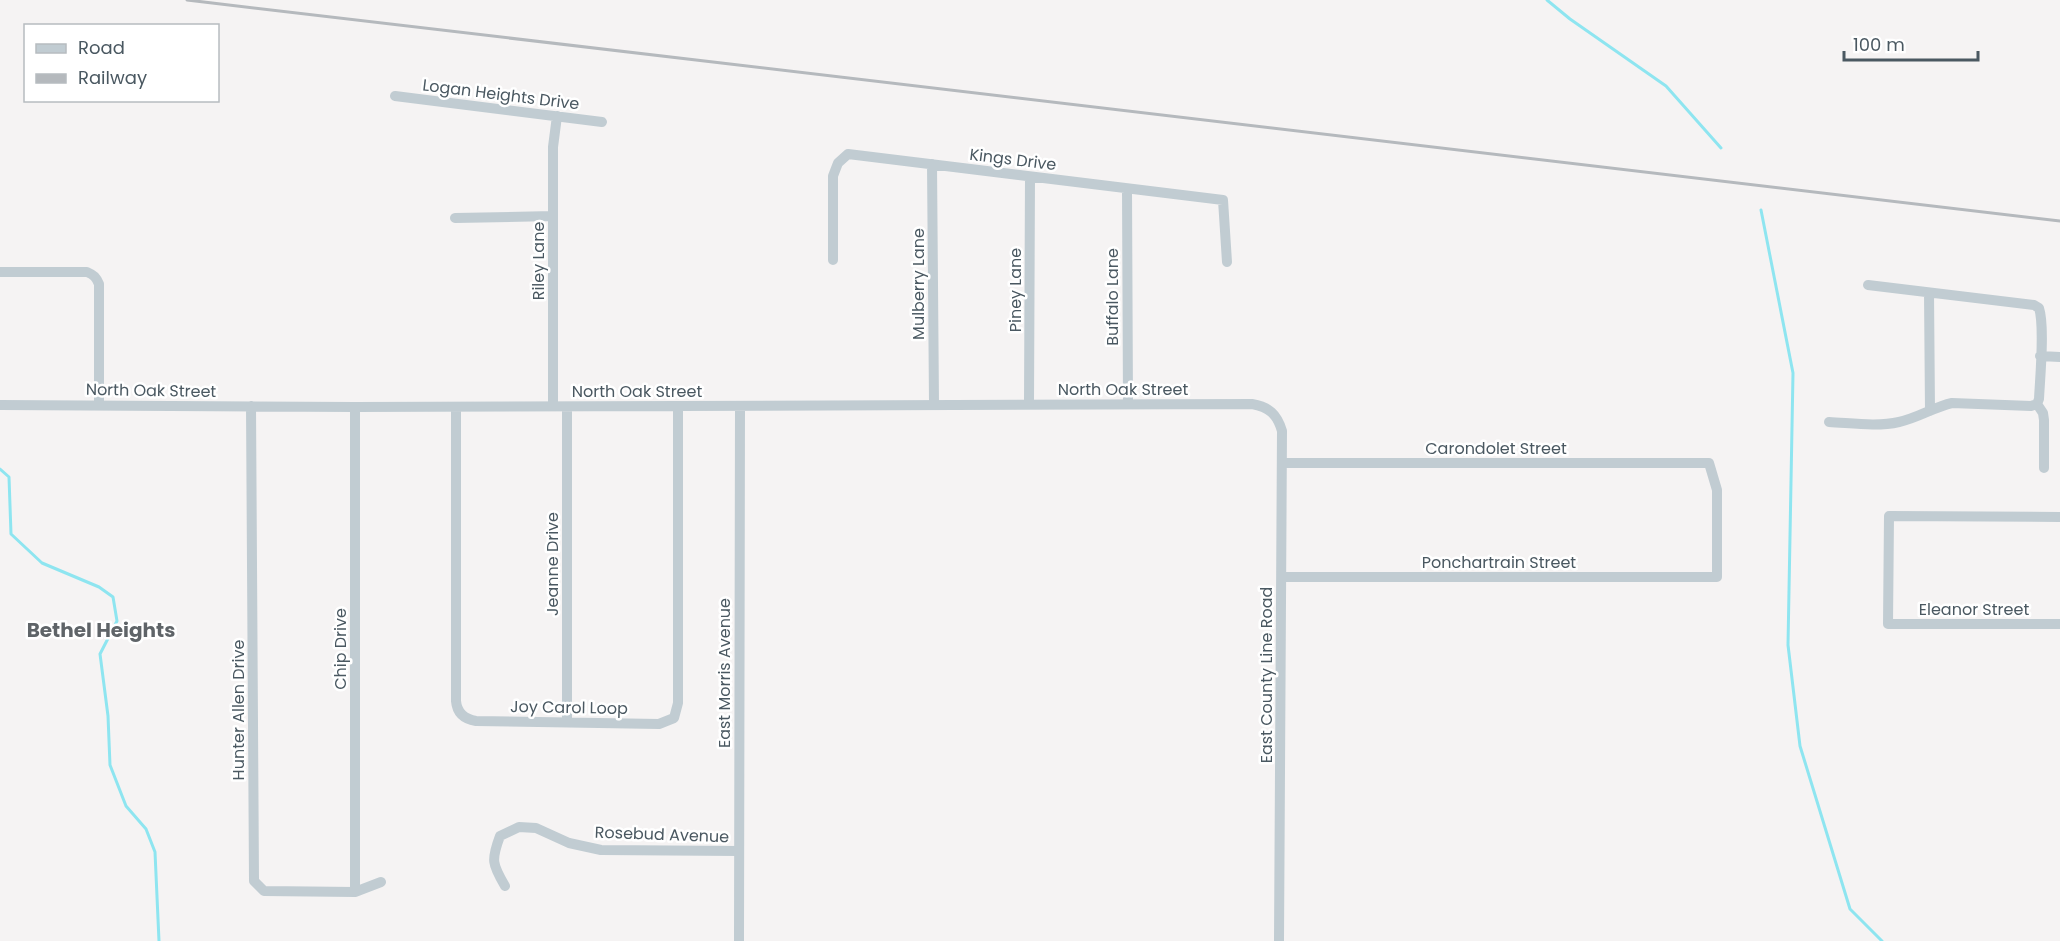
<svg xmlns="http://www.w3.org/2000/svg" width="2060" height="941" font-family="Poppins,sans-serif">
  <style>
    .lines { fill: none; stroke-linecap: round; stroke-linejoin: round }
    .stream { stroke: #8ee5f0; stroke-width: 3 }
    .minor { stroke: #c1ccd2; stroke-width: 10 }
    .rail { stroke: #b5b9bd; stroke-width: 3 }
    .labels { text-anchor: middle; stroke-width: 5; stroke-linejoin: round; paint-order: stroke }
    .street-label { font-size: 16px; fill: #4a5861; stroke: #fff }
    .quarter-label { font-size: 20px; font-weight: bold; fill: #5f6468; stroke: #fff }
  </style>
  <rect width="100%" height="100%" fill="#f5f3f3"/>
  <g class="lines">
    <path class="stream" d="M 1547,0 L 1570,19 L 1666,86 L 1721,148
      M 1761,210 L 1793,373 L 1788,645 L 1800,746 L 1850,909 L 1882,941
      M 0,469 L 9,477 L 11,534 L 42,563 L 99,587 L 113,597 L 117,621 L 100,654 L 108,716 L 110,765 L 126,806 L 146,829 L 155,852 L 159,941"/>
    <path class="minor" d="M 395,96 L 602,122
      M 932,164 L 934,403
      M 1127,189 L 1128,404
      M 455,218 L 553,216
      M 833,260 L 833,176 L 838,163 L 848,154 L 1223,200 L 1227,262
      M 0,272 L 87,272 C 94,275 96,277 99,284 L 99,404
      M 1868,285 L 2034,305 L 2039,308 C 2045,326 2040,378 2039,399 L 2037,404 L 2043,413 L 2044,420 L 2044,468
      M 1929,293 L 1930,411
      M 2040,356 L 2060,357
      M 1029,404 L 1030,177
      M 0,405 L 355,407 L 1252,404 C 1269,407 1277,414 1282,431 L 1279,941
      M 251,406 L 254,881 L 264,891 L 355,892 L 381,882
      M 553,406 L 553,147 L 557,116
      M 355,407 L 355,892
      M 456,407 L 456,701 C 457,713 464,719 476,721 L 659,724 L 674,718 L 678,703 L 678,406
      M 1829,422 C 1851,423 1877,427 1899,422 C 1918,418 1934,407 1952,403 L 2031,406 L 2037,404
      M 2060,517 L 1889,516 L 1888,624 L 2060,624
      M 1282,577 L 1717,577 L 1717,490 L 1709,463 L 1282,463
      M 567,722 L 567,407
      M 505,886 C 492,864 491,860 500,836 L 519,827 L 536,828 L 569,843 L 601,850 L 739,851
      M 739,941 L 740,406"/>
    <path class="rail" d="M 187,0 L 2060,221"/>
  </g>
  <g class="labels">
    <g class="street-label">
      <text transform="translate(501 94) rotate(7)" y="6">Logan Heights Drive</text>
      <text transform="translate(1013 159) rotate(7)" y="6">Kings Drive</text>
      <text transform="translate(538 261) rotate(-90)" y="6">Riley Lane</text>
      <text transform="translate(918 284) rotate(-90)" y="6">Mulberry Lane</text>
      <text transform="translate(1015 290) rotate(-90)" y="6">Piney Lane</text>
      <text transform="translate(1112 297) rotate(-90)" y="6">Buffalo Lane</text>
      <text x="1123" y="395">North Oak Street</text>
      <text transform="translate(151 390) rotate(1)" y="6">North Oak Street</text>
      <text x="637" y="397">North Oak Street</text>
      <text x="1496" y="454">Carondolet Street</text>
      <text x="1499" y="568">Ponchartrain Street</text>
      <text transform="translate(552 564) rotate(-90)" y="6">Jeanne Drive</text>
      <text x="1974" y="615">Eleanor Street</text>
      <text transform="translate(340 649) rotate(-90)" y="6">Chip Drive</text>
      <text transform="translate(724 673) rotate(-90)" y="6">East Morris Avenue</text>
      <text transform="translate(1266 675) rotate(-90)" y="6">East County Line Road</text>
      <text transform="translate(569 707) rotate(1)" y="6">Joy Carol Loop</text>
      <text transform="translate(238 710) rotate(-90)" y="6">Hunter Allen Drive</text>
      <text transform="translate(662 834) rotate(2)" y="6">Rosebud Avenue</text>
    </g>
    <g class="quarter-label">
      <text x="101" y="637">Bethel Heights</text>
    </g>
  </g>
  <rect x="24" y="24" width="195" height="78" fill="#ffffff" stroke="#b7bcc0" stroke-width="1.5"/>
  <rect x="36" y="44" width="30" height="9" fill="#c1ccd2" stroke="#b7bcc0" stroke-width="1.5"/>
  <text x="78" y="54" font-size="18" fill="#4a5861">Road</text>
  <rect x="36" y="74" width="30" height="9" fill="#b5b9bd" stroke="#b7bcc0" stroke-width="1.5"/>
  <text x="78" y="84" font-size="18" fill="#4a5861">Railway</text>
  <path d="M1844 51v9h134v-9" fill="none" stroke="#4a5861" stroke-width="3"/>
  <text x="1853" y="51" font-size="18" fill="#4a5861" stroke="#ffffff" stroke-width="4.5" paint-order="stroke">100 m</text>
</svg>
